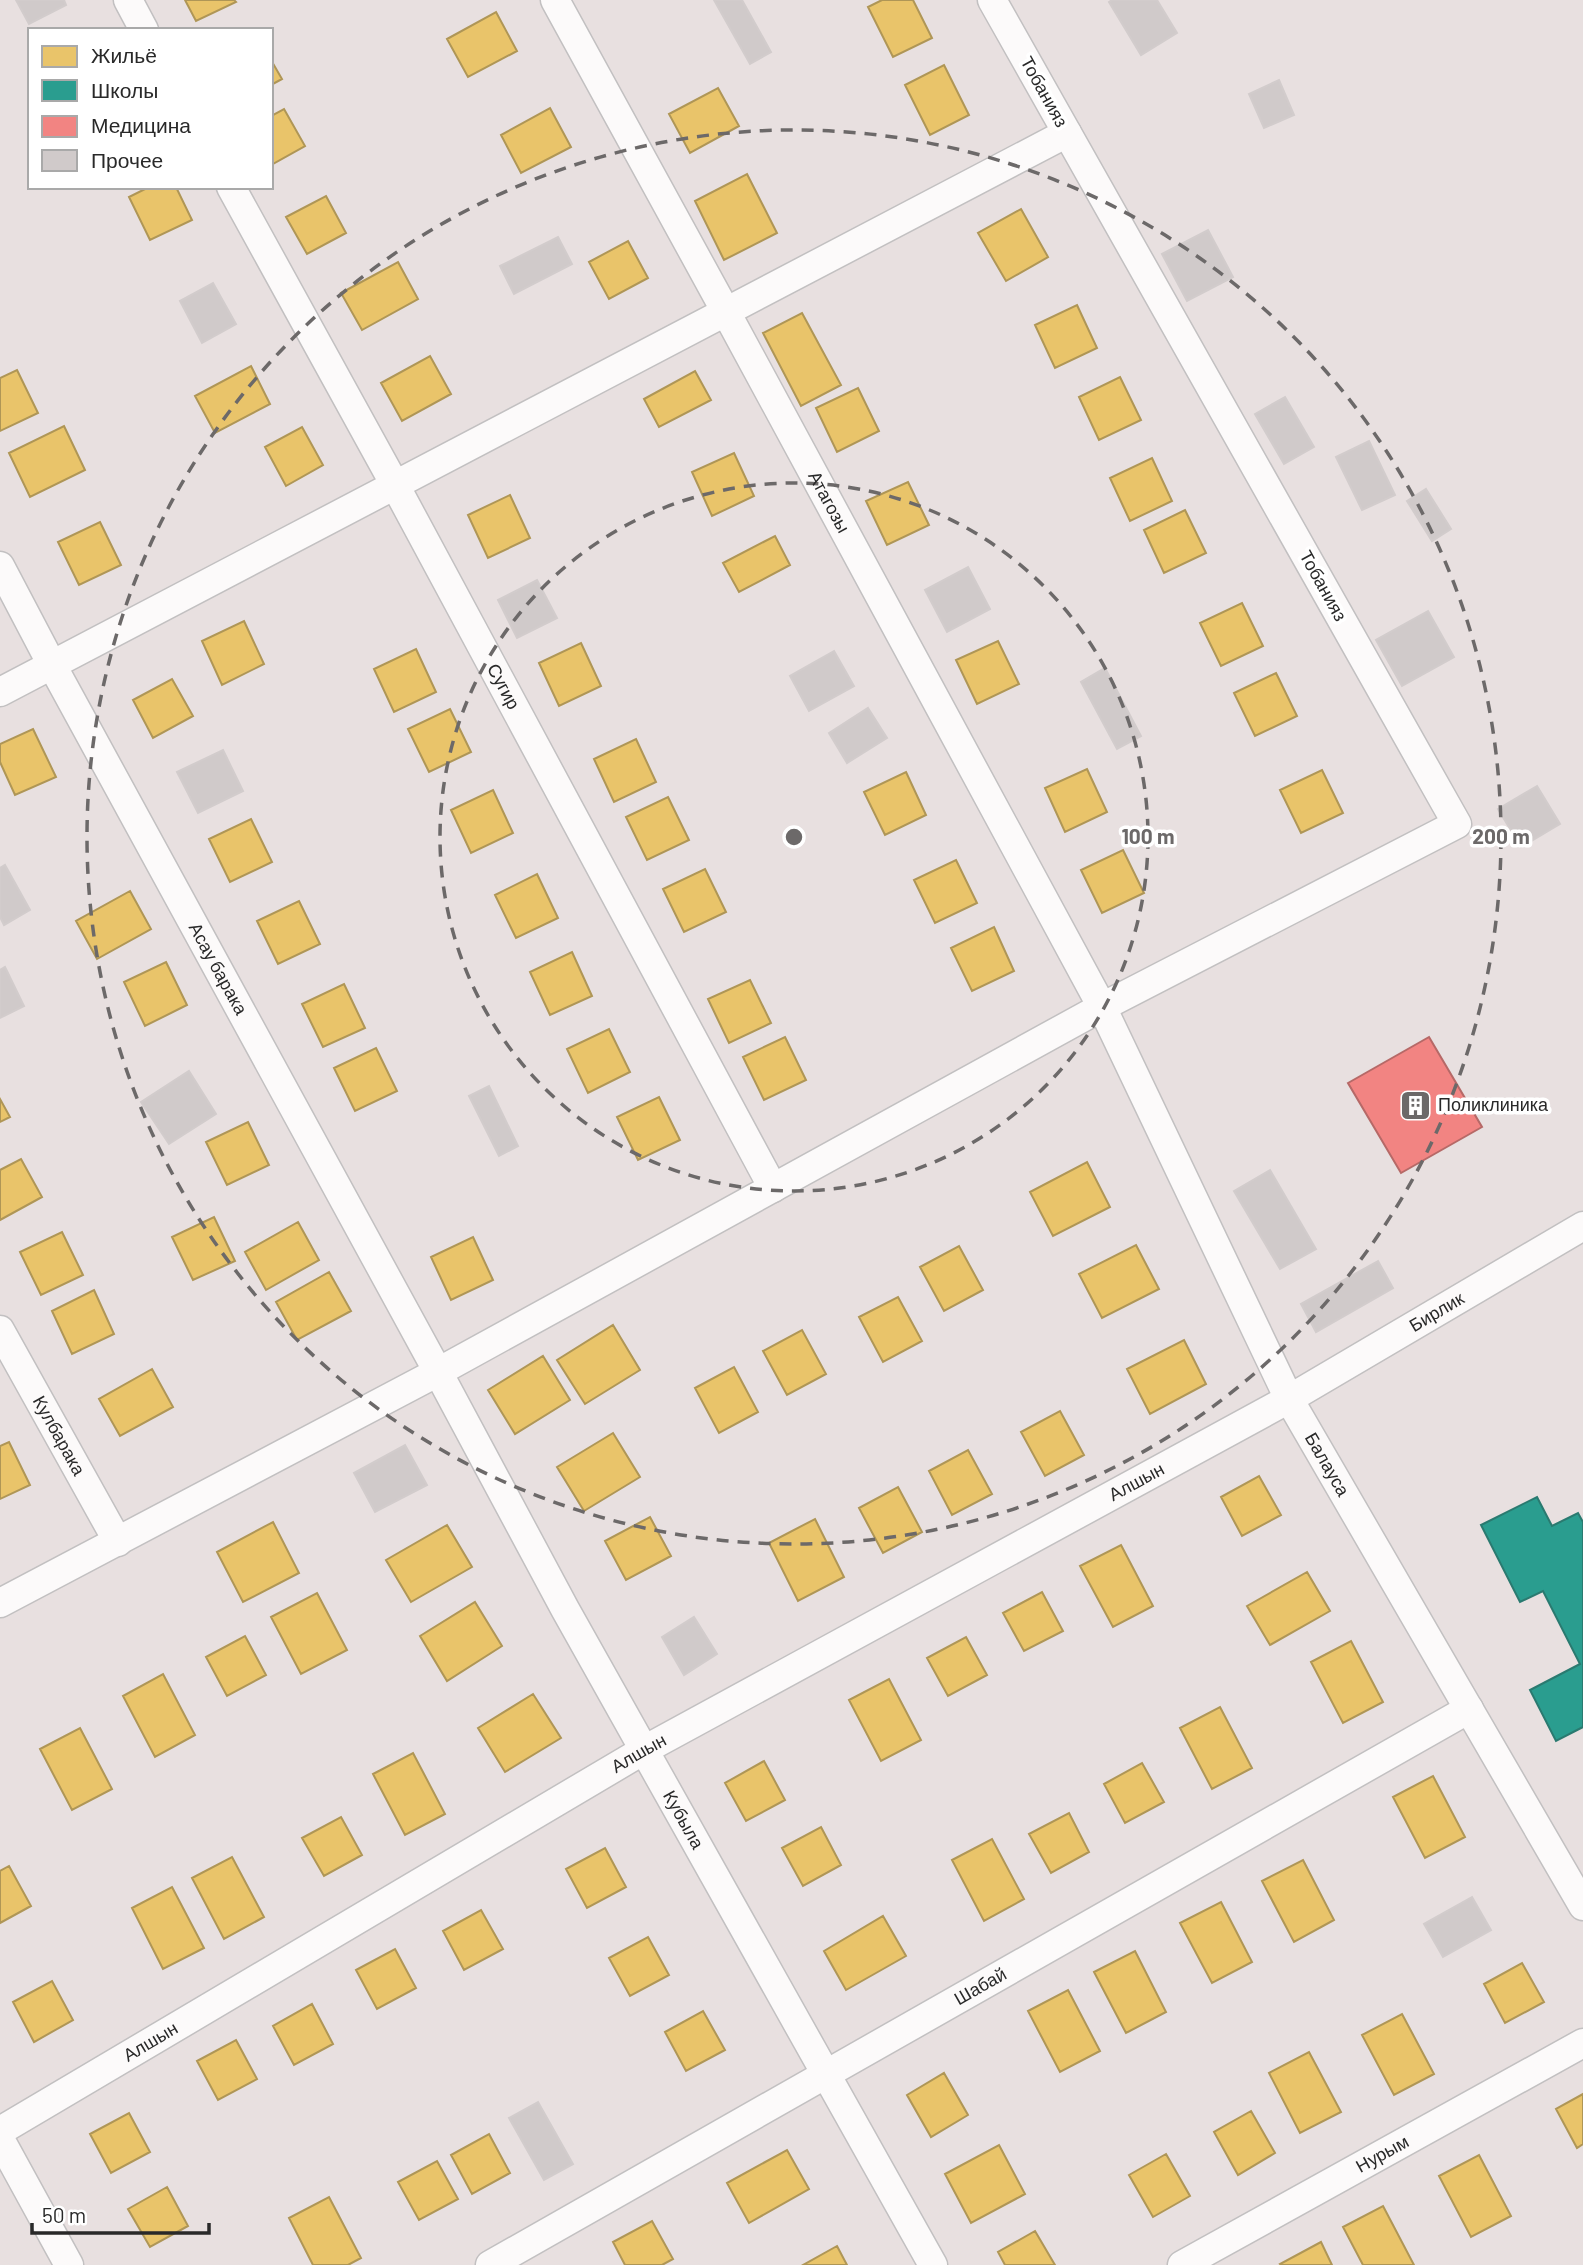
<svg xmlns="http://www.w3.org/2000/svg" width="1583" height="2265" font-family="Barlow,sans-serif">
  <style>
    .homes { fill: #e9c46a; stroke: #af9656; stroke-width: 2 }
    .schools { fill: #2a9d8f; stroke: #2a7a70; stroke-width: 2 }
    .health { fill: #f28482; stroke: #b66967; stroke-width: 2 }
    .building { fill: #d0caca; stroke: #d2cccc; stroke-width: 2 }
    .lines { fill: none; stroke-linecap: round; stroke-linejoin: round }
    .minor-casing { stroke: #c2c0c1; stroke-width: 31 }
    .minor { stroke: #fcfafa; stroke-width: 28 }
    .ring { fill: none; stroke: #6c6969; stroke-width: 3.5; stroke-dasharray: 12 9 }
    .labels { text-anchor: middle; stroke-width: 7; stroke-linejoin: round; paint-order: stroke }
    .street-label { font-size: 18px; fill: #292929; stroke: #fff }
    .poi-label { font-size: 18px; fill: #292929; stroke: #fff; text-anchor: start }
    .centre { fill: #6c6969; stroke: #fff; stroke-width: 3.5 }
    .ring-label { font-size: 21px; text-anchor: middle; font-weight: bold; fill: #6c6969; stroke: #fff; stroke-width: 7; stroke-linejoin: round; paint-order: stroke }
  </style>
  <rect width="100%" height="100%" fill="#e8e0e0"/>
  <path class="homes" d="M 185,0 L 234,0 L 236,2 L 196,21 Z
    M 882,0 L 913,0 L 932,38 L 893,57 L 868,7 Z
    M 496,12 L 517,51 L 468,77 L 447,39 Z
    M 271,60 L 282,79 L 271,85 Z
    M 944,65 L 969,115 L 930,135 L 905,85 Z
    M 718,88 L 739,126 L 690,153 L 669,114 Z
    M 550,108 L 571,147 L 521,173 L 501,135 Z
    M 284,109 L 305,146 L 271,165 L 271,116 Z
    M 747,174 L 777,233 L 724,260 L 695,201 Z
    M 149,187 L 176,187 L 192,220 L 150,240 L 129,197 Z
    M 326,196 L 346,233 L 307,254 L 286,217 Z
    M 1021,209 L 1048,257 L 1006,281 L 978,233 Z
    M 628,241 L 648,278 L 609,299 L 589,262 Z
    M 398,262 L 418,299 L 362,330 L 341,293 Z
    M 1077,305 L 1097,348 L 1055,368 L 1035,325 Z
    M 802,313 L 841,385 L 801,406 L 763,333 Z
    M 430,356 L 451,394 L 402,421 L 381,383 Z
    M 251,366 L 270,404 L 215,433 L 195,396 Z
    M 17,370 L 38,413 L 0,431 L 0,378 Z
    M 695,371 L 711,400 L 659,427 L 644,399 Z
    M 1120,377 L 1141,420 L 1099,440 L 1079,397 Z
    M 858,388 L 879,431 L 837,452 L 816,408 Z
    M 64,426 L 85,470 L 30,497 L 9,453 Z
    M 302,427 L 323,465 L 286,486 L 265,447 Z
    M 734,453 L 754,496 L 712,516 L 692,472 Z
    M 1152,458 L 1172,501 L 1130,521 L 1110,478 Z
    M 908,482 L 929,525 L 887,545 L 866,501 Z
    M 510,495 L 530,538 L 488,558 L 468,515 Z
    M 1185,510 L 1206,553 L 1164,573 L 1144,530 Z
    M 100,522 L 121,565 L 79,585 L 58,542 Z
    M 775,536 L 790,565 L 739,592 L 723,563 Z
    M 1242,603 L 1263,646 L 1221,666 L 1200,623 Z
    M 244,621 L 264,664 L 222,685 L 202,641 Z
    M 998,641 L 1019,684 L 977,704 L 956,660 Z
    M 581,643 L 601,686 L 559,706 L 539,663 Z
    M 416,649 L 436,692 L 394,712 L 374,669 Z
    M 1276,673 L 1297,716 L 1255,736 L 1234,693 Z
    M 172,679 L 193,716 L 153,738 L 133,700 Z
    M 450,709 L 471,752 L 429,772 L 408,729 Z
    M 33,729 L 56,777 L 15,795 L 0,762 L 0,744 Z
    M 636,739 L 656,782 L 614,802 L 594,759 Z
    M 1087,769 L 1107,812 L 1065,832 L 1045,788 Z
    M 1322,770 L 1343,813 L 1301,833 L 1280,790 Z
    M 906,772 L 926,815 L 885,835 L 864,792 Z
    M 493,790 L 513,833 L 471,853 L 451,810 Z
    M 668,797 L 689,840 L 647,860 L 626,817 Z
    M 251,819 L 272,862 L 230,882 L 209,839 Z
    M 1123,850 L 1144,893 L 1102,913 L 1081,870 Z
    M 956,860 L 977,903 L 935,923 L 914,880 Z
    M 705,869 L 726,912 L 684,932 L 663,889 Z
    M 537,874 L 558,918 L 516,938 L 495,895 Z
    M 130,891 L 151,929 L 97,959 L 76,921 Z
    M 299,901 L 320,944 L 278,964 L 257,921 Z
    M 994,927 L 1014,971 L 972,991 L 951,948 Z
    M 572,952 L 592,996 L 550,1015 L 530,972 Z
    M 166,962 L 187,1005 L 145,1026 L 124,982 Z
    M 750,980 L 771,1023 L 729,1043 L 708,999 Z
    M 344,984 L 365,1028 L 323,1047 L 302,1004 Z
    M 609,1029 L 630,1072 L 588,1093 L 567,1049 Z
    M 785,1037 L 806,1080 L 764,1100 L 743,1057 Z
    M 376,1048 L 397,1091 L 355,1111 L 334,1068 Z
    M 659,1097 L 680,1140 L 638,1160 L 617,1117 Z
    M 0,1099 L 10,1117 L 0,1122 Z
    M 248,1122 L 269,1165 L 227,1185 L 206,1142 Z
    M 21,1159 L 42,1197 L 0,1220 L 0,1170 Z
    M 1087,1162 L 1110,1207 L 1053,1236 L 1030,1192 Z
    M 214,1217 L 235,1261 L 193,1280 L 172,1237 Z
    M 298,1222 L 319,1260 L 266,1290 L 245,1252 Z
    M 62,1232 L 83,1275 L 41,1295 L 20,1252 Z
    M 473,1237 L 493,1280 L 451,1300 L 431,1257 Z
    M 1136,1245 L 1159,1289 L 1102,1318 L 1079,1274 Z
    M 959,1246 L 983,1290 L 944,1311 L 920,1267 Z
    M 329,1272 L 351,1311 L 297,1340 L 276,1302 Z
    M 94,1290 L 114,1334 L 72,1354 L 52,1311 Z
    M 898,1297 L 922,1341 L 883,1362 L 859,1317 Z
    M 613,1325 L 640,1370 L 585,1404 L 557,1360 Z
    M 802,1330 L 826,1374 L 787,1395 L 763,1351 Z
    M 1184,1340 L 1206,1384 L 1150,1414 L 1127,1369 Z
    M 543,1356 L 570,1400 L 515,1434 L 488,1390 Z
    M 734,1367 L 758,1412 L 719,1433 L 695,1388 Z
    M 152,1369 L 173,1407 L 120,1436 L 99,1399 Z
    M 1060,1411 L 1084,1455 L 1045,1476 L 1021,1432 Z
    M 613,1433 L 640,1477 L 584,1511 L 557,1467 Z
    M 9,1442 L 30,1485 L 0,1499 L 0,1446 Z
    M 968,1450 L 992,1494 L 952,1515 L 929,1471 Z
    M 1259,1476 L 1281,1515 L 1242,1536 L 1221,1497 Z
    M 898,1487 L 922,1532 L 883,1553 L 859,1508 Z
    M 650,1517 L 671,1556 L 626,1580 L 605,1541 Z
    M 815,1519 L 844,1577 L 798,1601 L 769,1543 Z
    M 273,1522 L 299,1573 L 243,1602 L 217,1552 Z
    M 447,1525 L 472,1567 L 411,1602 L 386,1560 Z
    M 1121,1545 L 1153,1606 L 1113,1627 L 1080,1566 Z
    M 1307,1572 L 1330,1611 L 1270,1645 L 1247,1606 Z
    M 1042,1592 L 1063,1631 L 1024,1651 L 1003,1613 Z
    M 317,1593 L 347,1650 L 301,1674 L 271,1617 Z
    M 475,1602 L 502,1646 L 447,1681 L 420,1636 Z
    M 245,1636 L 266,1675 L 227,1696 L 206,1657 Z
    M 966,1637 L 987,1675 L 948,1696 L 927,1658 Z
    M 1351,1641 L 1383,1702 L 1343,1723 L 1311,1662 Z
    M 163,1674 L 195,1735 L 155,1757 L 123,1696 Z
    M 889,1679 L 921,1740 L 881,1761 L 849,1700 Z
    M 533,1694 L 561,1738 L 505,1772 L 478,1728 Z
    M 1220,1707 L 1252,1768 L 1212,1789 L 1180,1728 Z
    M 80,1728 L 112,1789 L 72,1810 L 40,1749 Z
    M 413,1753 L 445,1814 L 405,1835 L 373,1774 Z
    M 764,1761 L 785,1800 L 746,1821 L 725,1783 Z
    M 1142,1763 L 1164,1802 L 1125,1823 L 1104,1784 Z
    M 1433,1776 L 1465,1837 L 1425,1858 L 1393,1797 Z
    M 1069,1813 L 1089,1852 L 1051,1873 L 1029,1834 Z
    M 341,1817 L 362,1855 L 324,1876 L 302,1838 Z
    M 821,1827 L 841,1865 L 803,1886 L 782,1848 Z
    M 992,1839 L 1024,1899 L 984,1921 L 952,1860 Z
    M 605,1848 L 626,1887 L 587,1908 L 566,1869 Z
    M 232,1857 L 264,1917 L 224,1939 L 192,1878 Z
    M 1303,1860 L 1334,1920 L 1294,1942 L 1262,1881 Z
    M 9,1866 L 31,1906 L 0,1923 L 0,1871 Z
    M 172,1887 L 204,1948 L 163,1969 L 132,1908 Z
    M 1221,1902 L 1252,1962 L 1212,1983 L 1180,1923 Z
    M 481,1910 L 503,1949 L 464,1970 L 443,1931 Z
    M 883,1916 L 906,1956 L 846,1990 L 824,1951 Z
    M 648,1937 L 669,1975 L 630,1996 L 609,1958 Z
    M 395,1949 L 416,1988 L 377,2009 L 356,1970 Z
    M 1135,1951 L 1166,2012 L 1126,2033 L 1094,1972 Z
    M 1522,1963 L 1544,2002 L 1505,2023 L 1484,1984 Z
    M 52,1981 L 73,2020 L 34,2042 L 13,2002 Z
    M 1068,1990 L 1100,2051 L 1060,2072 L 1028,2011 Z
    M 312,2004 L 333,2044 L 294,2065 L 273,2026 Z
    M 703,2011 L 725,2050 L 686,2071 L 665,2032 Z
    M 1402,2014 L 1434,2074 L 1394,2095 L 1362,2035 Z
    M 236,2040 L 257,2079 L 218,2100 L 197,2061 Z
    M 1309,2052 L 1341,2112 L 1300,2133 L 1269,2073 Z
    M 944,2073 L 968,2115 L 931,2137 L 907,2095 Z
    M 1583,2094 L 1583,2144 L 1577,2148 L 1556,2109 Z
    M 1251,2111 L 1275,2153 L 1238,2175 L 1214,2132 Z
    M 129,2113 L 150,2152 L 111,2173 L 90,2134 Z
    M 489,2134 L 510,2173 L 472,2194 L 451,2155 Z
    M 999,2145 L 1025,2194 L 971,2223 L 945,2174 Z
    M 787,2150 L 809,2189 L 749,2223 L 727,2183 Z
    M 1166,2154 L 1190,2196 L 1153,2217 L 1129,2175 Z
    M 1479,2155 L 1511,2216 L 1471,2237 L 1439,2176 Z
    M 437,2161 L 458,2199 L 419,2220 L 398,2182 Z
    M 167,2187 L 188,2226 L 150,2247 L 128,2209 Z
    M 329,2197 L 361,2258 L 348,2265 L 313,2265 L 289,2218 Z
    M 1383,2206 L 1414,2265 L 1363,2265 L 1343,2227 Z
    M 652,2221 L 673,2259 L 662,2265 L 625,2265 L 613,2242 Z
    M 1035,2231 L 1055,2265 L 1005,2265 L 998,2252 Z
    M 1321,2242 L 1332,2265 L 1281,2265 L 1280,2264 Z
    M 837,2246 L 847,2265 L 803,2265 Z"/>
  <path class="schools" d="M 1537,1497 L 1552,1526 L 1578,1513 L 1583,1522 L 1583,1727 L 1556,1741 L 1530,1690 L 1580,1664 L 1543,1591 L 1520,1602 L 1481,1525 Z"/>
  <path class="health" d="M 1429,1037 L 1482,1127 L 1401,1173 L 1348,1083 Z"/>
  <path class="building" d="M 16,0 L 64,0 L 66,5 L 29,24 Z
    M 714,0 L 742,0 L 771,52 L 750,64 Z
    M 1112,0 L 1157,0 L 1177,33 L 1141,55 L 1109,2 Z
    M 1279,80 L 1294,115 L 1264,128 L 1249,94 Z
    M 1208,230 L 1233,277 L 1187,301 L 1162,254 Z
    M 558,237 L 572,264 L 514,294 L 500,266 Z
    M 213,283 L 236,324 L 202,343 L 180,301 Z
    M 1285,397 L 1314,447 L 1284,464 L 1255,414 Z
    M 1369,441 L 1395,495 L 1362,510 L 1336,457 Z
    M 1426,489 L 1451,529 L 1432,541 L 1407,501 Z
    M 968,567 L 990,609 L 947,632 L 925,590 Z
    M 537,580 L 557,618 L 517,638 L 498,600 Z
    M 1428,611 L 1454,657 L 1402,686 L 1376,640 Z
    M 834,651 L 854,686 L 809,711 L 790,676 Z
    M 1105,668 L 1141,736 L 1117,749 L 1081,682 Z
    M 868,708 L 887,738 L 847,763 L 829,733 Z
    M 223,750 L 243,791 L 198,813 L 177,772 Z
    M 1537,786 L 1560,824 L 1521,847 L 1498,809 Z
    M 5,865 L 30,910 L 4,925 L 0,917 L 0,868 Z
    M 5,967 L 24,1006 L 0,1018 L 0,970 Z
    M 189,1071 L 216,1114 L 169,1144 L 141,1102 Z
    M 489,1086 L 518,1146 L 499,1156 L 469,1096 Z
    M 1270,1170 L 1316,1249 L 1280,1269 L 1234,1191 Z
    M 1378,1261 L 1393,1288 L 1316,1332 L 1301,1304 Z
    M 405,1445 L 427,1485 L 375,1512 L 354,1473 Z
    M 694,1617 L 717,1654 L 684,1675 L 662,1637 Z
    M 1472,1897 L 1491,1930 L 1443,1957 L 1424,1924 Z
    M 538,2102 L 573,2164 L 544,2180 L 509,2118 Z"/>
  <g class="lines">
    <defs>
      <g id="minor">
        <path d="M 128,0 L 144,30"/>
        <path id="s1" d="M 555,0 L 726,312 L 1102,1007 L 1289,1399 L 1583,1906"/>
        <path id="s2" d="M 231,187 L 395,485 L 773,1188"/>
        <path id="s3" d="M 0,566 L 52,665 L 438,1372 L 565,1609 L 933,2265"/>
        <path d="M 0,692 L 1067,133"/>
        <path id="s4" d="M 0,1330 L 118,1542"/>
        <path d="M 0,1603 L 438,1372 L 1102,1007 L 1457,824 L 992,0"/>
        <path id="s5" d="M 0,2131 L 644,1750 L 1289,1399 L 1583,1226"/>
        <path d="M 0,2139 L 69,2265"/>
        <path id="s6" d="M 490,2265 L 1469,1709"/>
        <path id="s7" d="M 1182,2265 L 1583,2043"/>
      </g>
    </defs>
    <use href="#minor" class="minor-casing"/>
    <use href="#minor" class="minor"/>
  </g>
  <g class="ring">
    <circle cx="794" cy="837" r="354"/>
    <circle cx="794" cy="837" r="707"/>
  </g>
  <defs>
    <symbol id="building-square" viewBox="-11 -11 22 22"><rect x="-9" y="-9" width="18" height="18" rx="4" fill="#6c6969" stroke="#fff"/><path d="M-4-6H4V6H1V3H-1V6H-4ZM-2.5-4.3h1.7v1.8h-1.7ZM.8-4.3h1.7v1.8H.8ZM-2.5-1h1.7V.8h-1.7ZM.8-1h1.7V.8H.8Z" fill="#fff"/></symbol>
  </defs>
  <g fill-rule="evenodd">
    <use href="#building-square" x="1398" y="1088" width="35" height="35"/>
  </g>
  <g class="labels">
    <g class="street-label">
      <text transform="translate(1044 92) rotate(61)" y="6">Тобанияз</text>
      <text dy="6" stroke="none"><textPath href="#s1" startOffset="572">Атагозы</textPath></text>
      <text transform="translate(1323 586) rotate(61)" y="6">Тобанияз</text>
      <text dy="6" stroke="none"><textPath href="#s2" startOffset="569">Сугир</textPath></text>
      <text dy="6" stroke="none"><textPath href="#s3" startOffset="458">Асау барака</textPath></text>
      <text dy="6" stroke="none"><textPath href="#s5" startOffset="1654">Бирлик</textPath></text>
      <text dy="6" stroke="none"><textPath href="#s4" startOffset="121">Кулбарака</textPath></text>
      <text dy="6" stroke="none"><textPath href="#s1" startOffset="1656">Балауса</textPath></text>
      <text dy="6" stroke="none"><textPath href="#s5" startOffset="1309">Алшын</textPath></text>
      <text dy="6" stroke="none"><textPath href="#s5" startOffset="742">Алшын</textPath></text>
      <text dy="6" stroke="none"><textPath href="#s3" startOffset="1428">Кубыла</textPath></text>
      <text dy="6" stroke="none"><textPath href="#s6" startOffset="564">Шабай</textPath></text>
      <text dy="6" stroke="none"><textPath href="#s5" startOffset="175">Алшын</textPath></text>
      <text dy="6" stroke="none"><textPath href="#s7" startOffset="229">Нурым</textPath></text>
    </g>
    <g class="poi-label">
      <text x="1438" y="1111">Поликлиника</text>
    </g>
  </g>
  <circle cx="794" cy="837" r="10" class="centre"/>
  <g class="ring-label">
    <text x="1148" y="844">100 m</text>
    <text x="1501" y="844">200 m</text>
  </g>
  <rect x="28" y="28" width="245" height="161" fill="#ffffff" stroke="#a9a9a9" stroke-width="2"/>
  <rect x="42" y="46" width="35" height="21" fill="#e9c46a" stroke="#a9a9a9" stroke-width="2"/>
  <text x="91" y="63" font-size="21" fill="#292929">Жильё</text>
  <rect x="42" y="80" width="35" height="21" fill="#2a9d8f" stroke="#a9a9a9" stroke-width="2"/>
  <text x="91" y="98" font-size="21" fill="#292929">Школы</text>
  <rect x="42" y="116" width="35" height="21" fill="#f28482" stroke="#a9a9a9" stroke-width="2"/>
  <text x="91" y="133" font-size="21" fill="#292929">Медицина</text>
  <rect x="42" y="150" width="35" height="21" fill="#d0caca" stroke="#a9a9a9" stroke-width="2"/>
  <text x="91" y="168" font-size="21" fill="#292929">Прочее</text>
  <path d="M32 2223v10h177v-10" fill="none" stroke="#292929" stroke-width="3.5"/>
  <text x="42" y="2223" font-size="21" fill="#292929" stroke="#ffffff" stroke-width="5" paint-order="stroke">50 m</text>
</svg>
